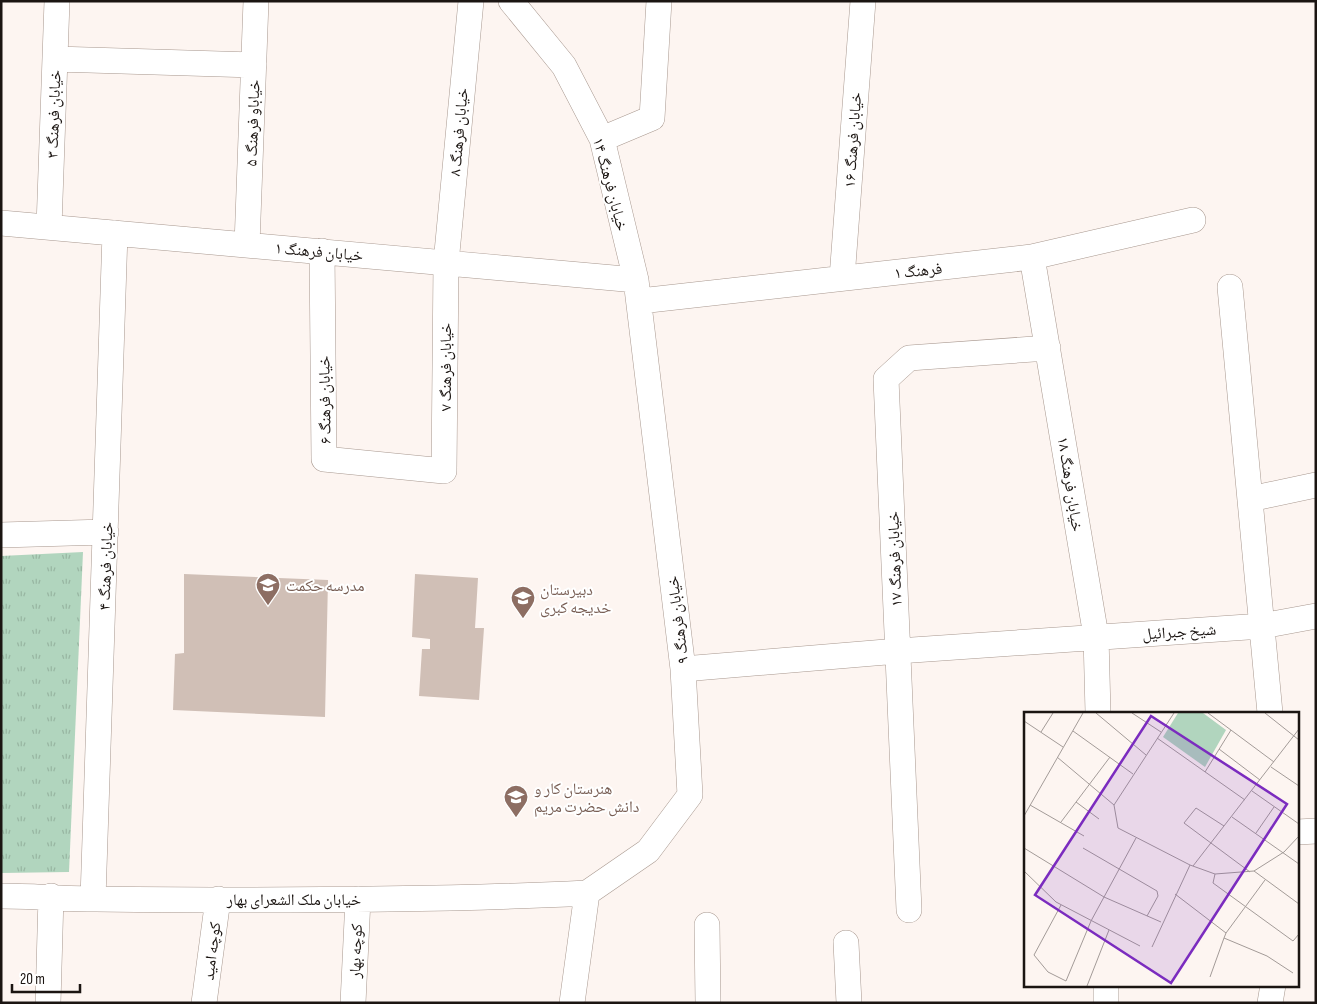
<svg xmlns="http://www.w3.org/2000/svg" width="1317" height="1004" font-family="'Sofia Sans Condensed','Noto Naskh Arabic',sans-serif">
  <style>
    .grass { fill: url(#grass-tufts) }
    .building { fill: #d0bfb6 }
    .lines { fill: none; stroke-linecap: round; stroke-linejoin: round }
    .minor-casing { stroke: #a8988f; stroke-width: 26 }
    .minor { stroke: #fff; stroke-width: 25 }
    .labels { text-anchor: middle; stroke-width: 4; stroke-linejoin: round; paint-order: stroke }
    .street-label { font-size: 16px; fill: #1b1512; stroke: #fff }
    .education-label { font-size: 16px; fill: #785e54; stroke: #fff; text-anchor: start }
    .inset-road { fill: none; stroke: #a39b98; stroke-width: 1 }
    .view { fill: #7b2cbf; fill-opacity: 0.15; stroke: #7b2cbf; stroke-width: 2.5 }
    .inset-edge { fill: none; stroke: #1b1512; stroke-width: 2.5 }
  </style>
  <defs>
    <pattern id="grass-tufts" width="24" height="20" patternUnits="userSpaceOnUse" patternTransform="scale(1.25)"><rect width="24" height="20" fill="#b1d5be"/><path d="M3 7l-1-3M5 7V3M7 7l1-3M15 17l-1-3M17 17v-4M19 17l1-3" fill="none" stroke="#98b6a2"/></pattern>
  </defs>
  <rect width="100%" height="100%" fill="#fdf5f1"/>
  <path class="grass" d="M 83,552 L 69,872 L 1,873 L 1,556 Z"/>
  <path class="building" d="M 184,574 L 328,580 L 325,717 L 173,710 L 175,654 L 184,653 Z
    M 415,574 L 478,578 L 475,628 L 484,628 L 479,700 L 419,696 L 422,649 L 430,649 L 430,639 L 412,637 Z"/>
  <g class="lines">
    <defs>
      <path id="minor" d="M 511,1 L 564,66 L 602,139 L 636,280 L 683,669 L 690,795 L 648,851 L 587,893
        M 55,59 L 254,65
        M 602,139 L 652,118 L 659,1
        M 1,223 L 636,280
        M 49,227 L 57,1
        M 247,245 L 256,1
        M 322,251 L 324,459 L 444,471 L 446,263 L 471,1
        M 1032,257 L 1096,636 L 1098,713
        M 842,278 L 863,1
        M 1230,287 L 1270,713
        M 640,301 L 1032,257 L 1193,220
        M 1250,499 L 1316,485
        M 1,535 L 106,532
        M 683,669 L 898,651 L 1262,626 L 1316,616
        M 1298,832 L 1316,831
        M 1,896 C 33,896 64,899 96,899 C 259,901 423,901 587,893
        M 93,899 L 115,233
        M 909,910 L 886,379 L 909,358 L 1048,348
        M 707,925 L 708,1003
        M 846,943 L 849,1003
        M 1106,985 L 1106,1003
        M 48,1003 L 51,896
        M 204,1003 L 218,899
        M 353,1003 L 358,899
        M 572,1003 L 587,893
        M 1270,1003 L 1273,985"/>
    </defs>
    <use href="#minor" class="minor-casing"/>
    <use href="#minor" class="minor"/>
  </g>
  <defs>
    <symbol id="school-pin" viewBox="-11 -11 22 30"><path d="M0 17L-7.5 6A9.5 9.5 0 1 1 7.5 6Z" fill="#8d6e63" stroke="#fff"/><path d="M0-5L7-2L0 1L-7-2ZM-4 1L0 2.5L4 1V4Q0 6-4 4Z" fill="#fff"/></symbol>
  </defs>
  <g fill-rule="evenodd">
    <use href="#school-pin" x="254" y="571" width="28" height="38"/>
    <use href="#school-pin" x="509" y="584" width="28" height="38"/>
    <use href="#school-pin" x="502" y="783" width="28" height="38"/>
  </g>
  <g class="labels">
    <g class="street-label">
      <text transform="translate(53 114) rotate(-88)" y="6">خیابان فرهنگ ۳</text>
      <text transform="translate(252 123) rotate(-88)" y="6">خیاباو فرهنگ ۵</text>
      <text transform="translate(458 132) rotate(-85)" y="6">خیابان فرهنگ ۸</text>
      <text transform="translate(852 140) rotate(-86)" y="6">خیابان فرهنگ ۱۶</text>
      <text transform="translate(611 184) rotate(75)" y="6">خیابان فرهنگ ۱۴</text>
      <text transform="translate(319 251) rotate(5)" y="6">خیابان فرهنگ ۱</text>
      <text transform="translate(918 270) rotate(-6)" y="6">فرهنگ ۱</text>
      <text transform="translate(445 367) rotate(-90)" y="6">خیابان فرهنگ ۷</text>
      <text transform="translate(324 400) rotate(-91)" y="6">خیابان فرهنگ ۶</text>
      <text transform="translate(1071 484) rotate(81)" y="6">خیابان فرهنگ ۱۸</text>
      <text transform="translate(894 559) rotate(-92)" y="6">خیابان فرهنگ ۱۷</text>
      <text transform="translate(105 566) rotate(-88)" y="6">خیابان فرهنگ ۴</text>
      <text transform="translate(677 620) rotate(-97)" y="6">خیابان فرهنگ ۹</text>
      <text transform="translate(1179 631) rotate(-4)" y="6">شیخ جبرائیل</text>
      <text x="294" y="905">خیابان ملک الشعرای بهار</text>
      <text transform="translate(211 951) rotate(-83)" y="6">کوچه امید</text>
      <text transform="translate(355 951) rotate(-88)" y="6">کوچه بهار</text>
    </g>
    <g class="education-label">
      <text x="286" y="591">مدرسه حکمت</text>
      <text x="540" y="595">دبیرستان<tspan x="540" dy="18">خدیجه کبری</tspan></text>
      <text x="534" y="794">هنرستان کار و<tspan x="534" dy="18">دانش حضرت مریم</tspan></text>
    </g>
  </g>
  <g transform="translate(1024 712)">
    <rect width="275" height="275" fill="#fdf5f1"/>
    <path d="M 154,1 L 179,1 L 202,18 L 181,55 L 139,25 Z" fill="#b1d5be"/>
    <path class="inset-road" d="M 72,1 L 122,43M 108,1 L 137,20M 184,1 L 250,50M 241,1 L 275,28M 0,9 L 39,35M 49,19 L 109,62M 17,20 L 29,1M 133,26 L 221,88M 195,37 L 236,68M 33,45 L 90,93M 247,55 L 275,74M 181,60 L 207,18M 228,79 L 275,112M 52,90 L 75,107M 6,93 L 60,124M 90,93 L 94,116 L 166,153 L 191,162 L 230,159 L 260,140 L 275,124M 90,93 L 150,1M 0,104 L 59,1M 208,105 L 275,152M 37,110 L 86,45M 200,114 L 172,96 L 160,111 L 226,160M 232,121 L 250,95M 0,136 L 80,185 L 137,210M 59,136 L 133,179 L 134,184 L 123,204M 169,154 L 275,17M 0,159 L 32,190 L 116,234M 230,159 L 275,192M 191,162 L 189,171 L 269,229 L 275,222M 151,182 L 202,221 L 200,226 L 243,244 L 269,261M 37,193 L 10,243 L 24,260 L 42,269 L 67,209 L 112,126M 202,221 L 241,168M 128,235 L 166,153M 186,265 L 200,226M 63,274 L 85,218"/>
    <path class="view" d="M 127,4 L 263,92 L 147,271 L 11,183 Z"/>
    <rect width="275" height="275" class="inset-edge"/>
  </g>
  <rect width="1317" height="1004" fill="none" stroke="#1b1512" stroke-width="5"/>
  <path d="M12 984v8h68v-8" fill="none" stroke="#1b1512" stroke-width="2.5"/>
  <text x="20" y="984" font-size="15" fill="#1b1512" stroke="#ffffff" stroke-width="4" paint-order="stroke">20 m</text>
</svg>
